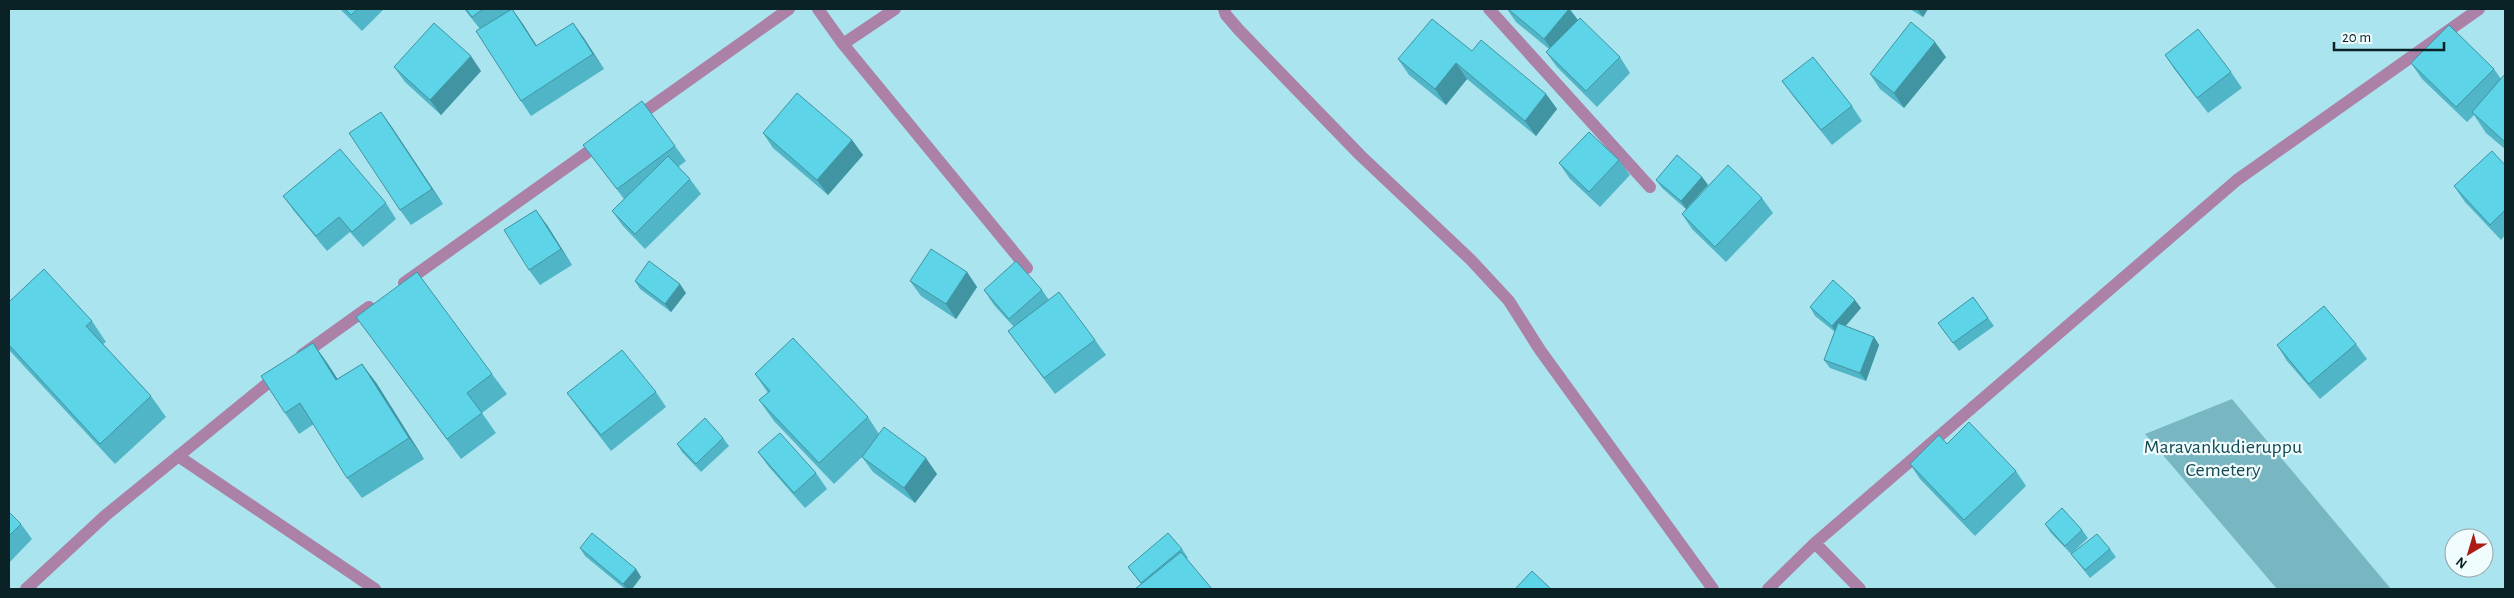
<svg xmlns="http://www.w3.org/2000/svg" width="2514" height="598" font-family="'Alegreya Sans',sans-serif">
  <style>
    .green { fill: #78b7c2 }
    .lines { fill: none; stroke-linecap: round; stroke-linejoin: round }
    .minor { stroke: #ac81a8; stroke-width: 12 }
    .wall { fill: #50b6c7 }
    .shaded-wall { fill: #4194a2 }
    .building { fill: #5dd4e7; stroke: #4194a2 }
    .labels { text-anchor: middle; stroke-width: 4.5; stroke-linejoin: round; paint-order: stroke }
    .park-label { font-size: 20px; fill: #154a52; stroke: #f1fcfe }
  </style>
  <rect width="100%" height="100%" fill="#aae4ee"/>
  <path class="green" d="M 2232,399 L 2391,589 L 2277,589 L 2145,434 Z"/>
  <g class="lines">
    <path class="minor" d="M 818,9 L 843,44 L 1027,268
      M 1224,9 L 1226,15 L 1239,30 L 1360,155 L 1471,260 L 1509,301 L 1540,350 L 1713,589
      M 1489,9 L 1650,187
      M 843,44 L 895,9
      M 634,119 L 789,9
      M 404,283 L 602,142
      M 302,355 L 369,307
      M 178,456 L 375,589
      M 1815,543 L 1860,589
      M 26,589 L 106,515 L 279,374
      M 1768,589 L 1815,543 L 2237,180 L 2479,9"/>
  </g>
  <path class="wall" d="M 340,9 L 384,9 L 362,31 Z
    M 464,9 L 514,9 L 513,10 L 537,46 L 573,23 L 604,69 L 531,116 L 521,101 L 480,29 Z
    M 1507,9 L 1570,9 L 1578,20 L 1620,57 L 1630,73 L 1597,107 L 1557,67 L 1546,52 L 1549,49 L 1516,22 Z
    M 1910,9 L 1928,9 L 1923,17 Z
    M 1472,51 L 1546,94 L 1557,109 L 1536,136 L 1467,79 L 1446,105 L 1409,75 L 1398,59 Z
    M 2165,55 L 2231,72 L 2242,88 L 2208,113 L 2175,70 Z
    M 1946,57 L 1904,108 L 1880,89 L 1870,74 Z
    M 2411,63 L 2494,69 L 2501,79 L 2505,75 L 2505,149 L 2486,133 L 2474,115 L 2467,122 L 2422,79 Z
    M 394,67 L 481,71 L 441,115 L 405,82 Z
    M 1782,81 L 1852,106 L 1862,121 L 1832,145 L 1793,96 Z
    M 381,112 L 443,204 L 411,225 L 400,210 Z
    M 763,133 L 852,140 L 863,155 L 828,195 L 773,148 Z
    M 583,145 L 675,146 L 686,161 L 678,167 L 690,179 L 701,194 L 645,249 L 623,226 L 612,211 L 624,199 Z
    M 1619,160 L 1630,175 L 1600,207 L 1570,179 L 1559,163 Z
    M 2505,165 L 2505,235 L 2501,240 L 2465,202 L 2454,186 Z
    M 1702,177 L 1708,185 L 1688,207 L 1762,198 L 1773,213 L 1726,262 L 1692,229 L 1682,214 L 1686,209 L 1662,188 L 1656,180 Z
    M 283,196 L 386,203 L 396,219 L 363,247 L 350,232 L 327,251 L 294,211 Z
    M 547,225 L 572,265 L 540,285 L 529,270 Z
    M 967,272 L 977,287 L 956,319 L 921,296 L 910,281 Z
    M 635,281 L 686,293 L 671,312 L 640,289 Z
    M 984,290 L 1042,290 L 1049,300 L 1095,340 L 1106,355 L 1055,394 L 1008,331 L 1014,327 L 994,305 Z
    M 1973,297 L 1994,326 L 1959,351 L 1938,323 Z
    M 9,302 L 92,321 L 106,342 L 103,344 L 151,396 L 166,417 L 115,464 L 9,350 Z
    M 1810,307 L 1861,308 L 1845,326 L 1874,337 L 1879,345 L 1866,381 L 1830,368 L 1824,360 L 1835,332 L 1815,316 Z
    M 356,317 L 492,374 L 507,394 L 482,413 L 496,433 L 461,459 L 371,337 Z
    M 313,343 L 337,379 L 362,364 L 377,384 L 424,459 L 362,498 L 347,478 L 314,424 L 299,434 L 285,413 Z
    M 2356,344 L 2367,359 L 2320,399 L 2287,361 L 2277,345 Z
    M 755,374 L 868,417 L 879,434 L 937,474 L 915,503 L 873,472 L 862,457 L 863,456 L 834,484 L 774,421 L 759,400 L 768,393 Z
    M 656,392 L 666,407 L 611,451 L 578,408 L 567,393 Z
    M 723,438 L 729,446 L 701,472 L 682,452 L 677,444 Z
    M 1947,444 L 2016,471 L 2026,486 L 1975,536 L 1920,479 L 1910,464 Z
    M 758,452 L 816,473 L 827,489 L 805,508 L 769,467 Z
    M 9,512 L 21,524 L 32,539 L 9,563 Z
    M 2045,524 L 2082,530 L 2088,538 L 2071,554 L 2051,533 Z
    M 580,548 L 636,569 L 641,577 L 632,589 L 625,589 L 585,556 Z
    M 1182,549 L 1188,558 L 1141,584 L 1128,567 Z
    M 2110,549 L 2116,557 L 2090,578 L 2071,554 Z"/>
  <path class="shaded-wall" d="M 512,9 L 523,24 L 547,62 L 536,46 Z
    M 1569,9 L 1580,23 L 1555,54 L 1544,39 Z
    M 1917,9 L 1928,9 L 1923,17 Z
    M 573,23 L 584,38 L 604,69 L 593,54 Z
    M 1935,42 L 1946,57 L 1904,108 L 1894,93 Z
    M 471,56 L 481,71 L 441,115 L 430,100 Z
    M 1456,63 L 1467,79 L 1446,105 L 1435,89 Z
    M 1546,94 L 1557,109 L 1536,136 L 1525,121 Z
    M 381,112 L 392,127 L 443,204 L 432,189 Z
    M 852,140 L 863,155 L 828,195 L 817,180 Z
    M 1702,177 L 1708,185 L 1686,209 L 1681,201 Z
    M 536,210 L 547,225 L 572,265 L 561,249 Z
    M 967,272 L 977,287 L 956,319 L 946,304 Z
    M 680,284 L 686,293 L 671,312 L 665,304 Z
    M 1855,300 L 1861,308 L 1838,335 L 1832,326 Z
    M 1874,337 L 1879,345 L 1866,381 L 1860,373 Z
    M 313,343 L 328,364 L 351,400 L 336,380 Z
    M 362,364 L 377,384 L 424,459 L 409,438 Z
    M 926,458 L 937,474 L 915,503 L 904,488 Z
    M 636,569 L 641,577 L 632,589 L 627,589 L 623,584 Z"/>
  <path class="building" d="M 345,9 L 358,9 L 351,15 Z
    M 466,9 L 483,9 L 472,17 Z
    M 512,9 L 536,46 L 573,23 L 593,54 L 521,101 L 476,31 Z
    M 1508,9 L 1569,9 L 1544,39 Z
    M 1580,18 L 1620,57 L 1586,91 L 1546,52 Z
    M 1432,19 L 1472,51 L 1481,40 L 1546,94 L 1525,121 L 1456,63 L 1435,89 L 1398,59 Z
    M 1911,22 L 1935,42 L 1894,93 L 1870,74 Z
    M 434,23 L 471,56 L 430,100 L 394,67 Z
    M 2449,25 L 2494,69 L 2456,107 L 2411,63 Z
    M 2198,29 L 2231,72 L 2197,98 L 2165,55 Z
    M 1813,57 L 1852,106 L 1821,130 L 1782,81 Z
    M 2505,74 L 2505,142 L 2472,112 Z
    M 797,93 L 852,140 L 817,180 L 763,133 Z
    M 642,101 L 675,146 L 617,189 L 583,145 Z
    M 381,112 L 432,189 L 400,210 L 349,133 Z
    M 1589,132 L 1619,160 L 1589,192 L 1559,163 Z
    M 340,149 L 386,203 L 352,232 L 339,217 L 316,236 L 283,196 Z
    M 2492,151 L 2505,165 L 2505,210 L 2490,225 L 2454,186 Z
    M 1677,155 L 1702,177 L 1681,201 L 1656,180 Z
    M 668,156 L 690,179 L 635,234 L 612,211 Z
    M 1728,165 L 1762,198 L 1715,247 L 1682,214 Z
    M 536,210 L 561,249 L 529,270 L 504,230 Z
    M 931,249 L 967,272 L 946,304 L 910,281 Z
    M 649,261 L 680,284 L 665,304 L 635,281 Z
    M 1016,261 L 1042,290 L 1009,319 L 984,290 Z
    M 44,269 L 92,321 L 86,326 L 151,396 L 100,444 L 9,345 L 9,302 Z
    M 417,272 L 492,374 L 467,393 L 482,413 L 447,439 L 356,317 Z
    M 1833,280 L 1855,300 L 1832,326 L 1810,307 Z
    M 1059,292 L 1095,340 L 1044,378 L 1008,331 Z
    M 1973,297 L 1988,318 L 1953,343 L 1938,323 Z
    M 2324,306 L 2356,344 L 2309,384 L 2277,345 Z
    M 1838,323 L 1874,337 L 1860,373 L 1824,360 Z
    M 793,338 L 868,417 L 819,463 L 759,400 L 770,391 L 755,374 Z
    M 313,343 L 336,380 L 362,364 L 409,438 L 347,478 L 300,403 L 285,413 L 261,376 Z
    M 622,350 L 656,392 L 601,435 L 567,393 Z
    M 705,418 L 723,438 L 696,464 L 677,444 Z
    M 1969,422 L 2016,471 L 1964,520 L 1910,464 L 1939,435 L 1947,444 Z
    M 884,427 L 926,458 L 904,488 L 862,457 Z
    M 780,433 L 816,473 L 794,493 L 758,452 Z
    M 2062,508 L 2082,530 L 2065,546 L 2045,524 Z
    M 9,512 L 21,524 L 9,536 Z
    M 592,533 L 636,569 L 623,584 L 580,548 Z
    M 1168,533 L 1182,549 L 1141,583 L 1128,567 Z
    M 2097,534 L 2110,549 L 2085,570 L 2071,554 Z
    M 1181,552 L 1212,589 L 1135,589 Z
    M 1532,571 L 1551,589 L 1515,589 Z"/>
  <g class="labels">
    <g class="park-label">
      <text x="2223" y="453">Maravankudieruppu<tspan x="2223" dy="23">Cemetery</tspan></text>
    </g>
  </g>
  <rect width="2514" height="598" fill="none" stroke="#0a2225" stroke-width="20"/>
  <g transform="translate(2469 553) rotate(218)"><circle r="24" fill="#f1fcfe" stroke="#95a5a7"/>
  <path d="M0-4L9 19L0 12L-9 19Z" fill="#ac1c12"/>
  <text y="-8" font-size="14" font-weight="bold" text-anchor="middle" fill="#0a2225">N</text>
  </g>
  <path d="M2334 42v8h110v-8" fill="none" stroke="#0a2225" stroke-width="2.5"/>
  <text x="2342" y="42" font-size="15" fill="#0a2225" stroke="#f1fcfe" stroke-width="4" paint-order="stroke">20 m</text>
</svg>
